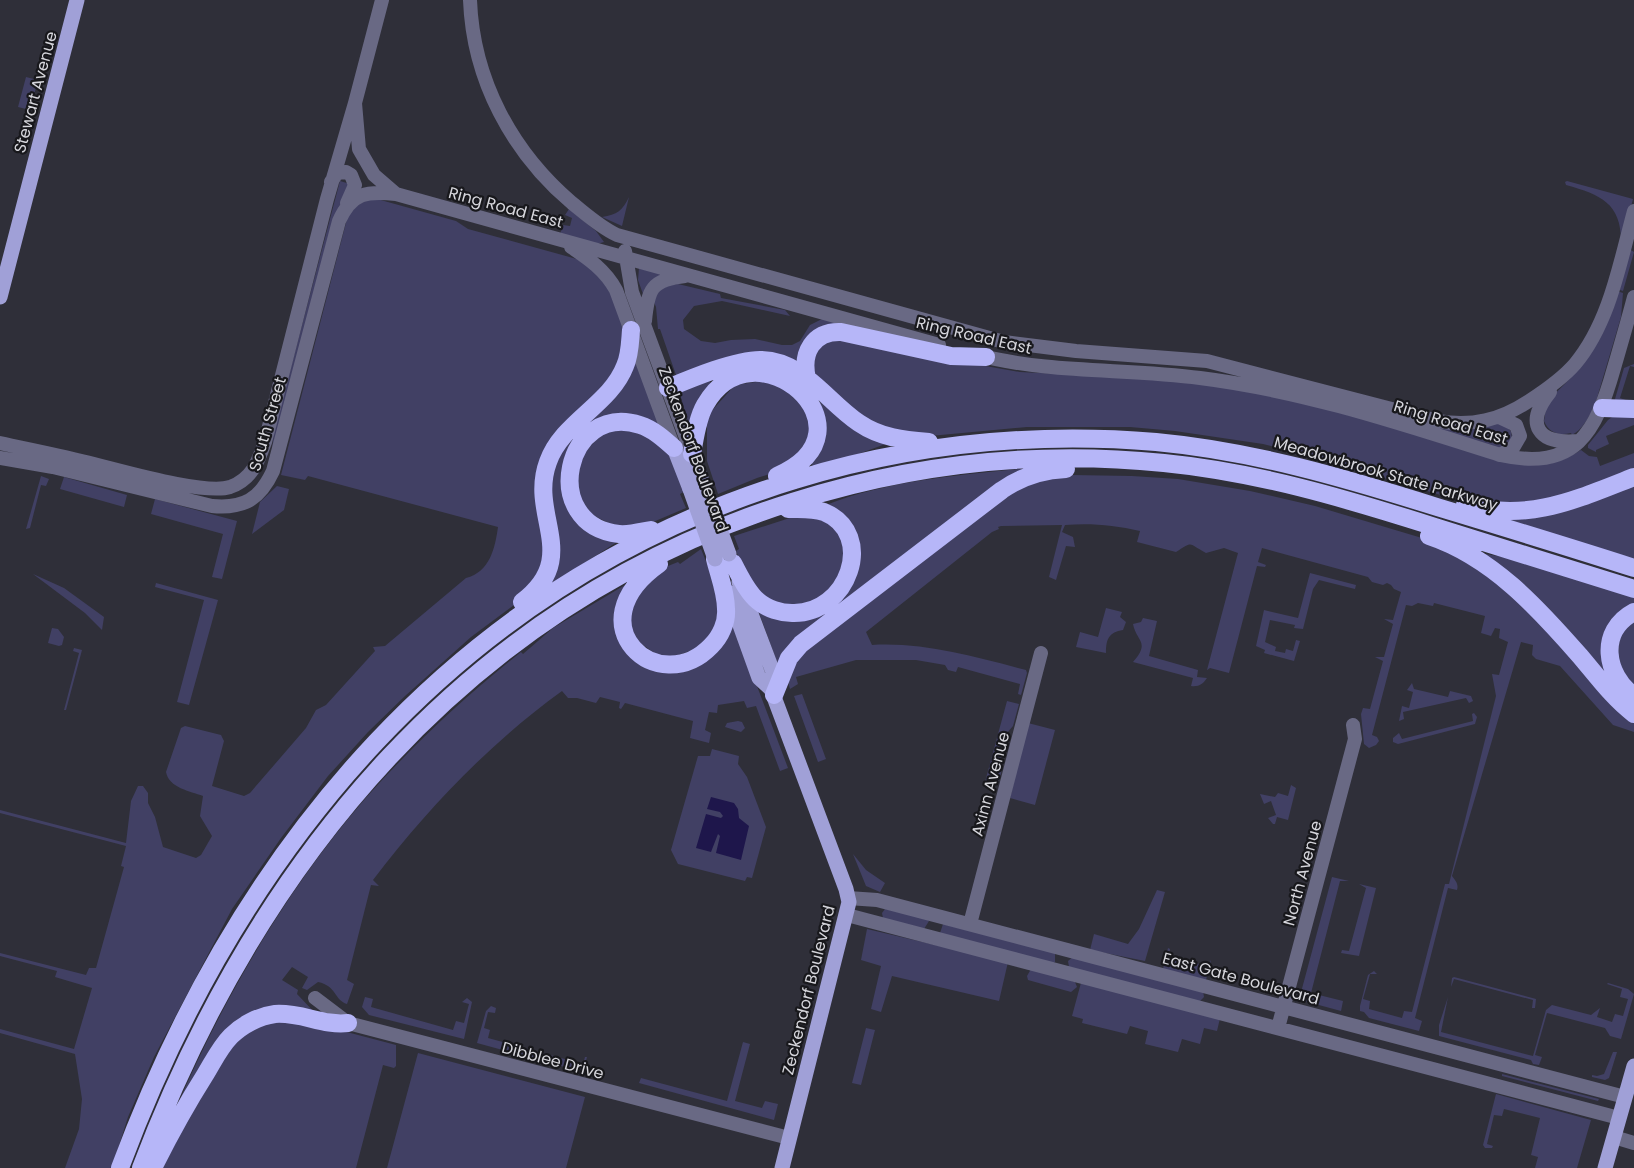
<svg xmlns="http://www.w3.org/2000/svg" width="1634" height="1168" font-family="Poppins,sans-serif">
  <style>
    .green { fill: #414064 }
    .water { fill: #1e164b }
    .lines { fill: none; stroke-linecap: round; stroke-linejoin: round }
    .minor { stroke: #696984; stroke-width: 14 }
    .major { stroke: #a0a0d7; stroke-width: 15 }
    .highway { stroke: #b6b6f8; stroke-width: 18 }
    .major-bridge { stroke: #a0a0d7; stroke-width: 15 }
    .labels { text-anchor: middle; stroke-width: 4.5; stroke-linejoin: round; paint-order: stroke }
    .street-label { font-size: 16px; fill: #d6d6dc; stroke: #18181c }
  </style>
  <rect width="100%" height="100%" fill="#2f2f39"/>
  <path class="green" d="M 26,77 L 38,80 L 30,110 L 18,107 Z
    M 340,181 L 350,184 L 271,460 L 274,431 Z
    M 1567,181 L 1633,199 L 1621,244 C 1622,204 1602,195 1566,185 L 1565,182 Z
    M 629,197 L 622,226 L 602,217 C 617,215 623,210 629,197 Z
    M 377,199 L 456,221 L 468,229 L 584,261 L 611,291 L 625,329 L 624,361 L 554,442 L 549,556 L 522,599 L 471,637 L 405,696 L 368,732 L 328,776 L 281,838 L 232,909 L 154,1057 L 128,1117 L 112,1168 L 65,1168 L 79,1129 L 82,1099 L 75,1054 L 0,1033 L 0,1029 L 74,1049 L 92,988 L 55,977 L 57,971 L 0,956 L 0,953 L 86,975 L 89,968 L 96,968 L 124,867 L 121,866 L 126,846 L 0,813 L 0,810 L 126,843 L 131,801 L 138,786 L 143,786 L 148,793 L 148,803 L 155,817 L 163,847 L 196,858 L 201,855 L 212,836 L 200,816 L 203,796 C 190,791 169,788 166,772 L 181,728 L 185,726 L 221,735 L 224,741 L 212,786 L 244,796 L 250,793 L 306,728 L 316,710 L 326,705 L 375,651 L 373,647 L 385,646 L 466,578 C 490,572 495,548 498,527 L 308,476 L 305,480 L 281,475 L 348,215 C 357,205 362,200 377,199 Z
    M 569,209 L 596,231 L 604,242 L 597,244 L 560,234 L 563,225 L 570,226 L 572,218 L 565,215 Z
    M 1629,249 L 1634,252 L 1623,291 L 1617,289 Z
    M 639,268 L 665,274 L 643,294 L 638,280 Z
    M 678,284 L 720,294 L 721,298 L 785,310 L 790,316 L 722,301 L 694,306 L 683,320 L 684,329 L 701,341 L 715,343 L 731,340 L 755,339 L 782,345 L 792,345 L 800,341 L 810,325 L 824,318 L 844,323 L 803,363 L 683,377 L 676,375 L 660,329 L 658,329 L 656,307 L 653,300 L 661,286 Z
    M 1617,291 L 1623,293 L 1621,317 L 1594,408 C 1588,418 1583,429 1572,435 L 1571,433 C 1559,436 1549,433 1544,421 L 1547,401 C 1584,368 1603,339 1617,291 Z
    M 826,338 L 1020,372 L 1161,379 L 1234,388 L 1316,404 L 1504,461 C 1537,467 1552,468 1581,450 L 1589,456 L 1597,457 L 1600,466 L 1634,453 L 1634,473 L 1550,504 L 1486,506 L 1454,499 L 1303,454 L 1263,444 L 1175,431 L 1130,427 L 1027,427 L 930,436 L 904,435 L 863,418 L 816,377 L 811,361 Z
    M 636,362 L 661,425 L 588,433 L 568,489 L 617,542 L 552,584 L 550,580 L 549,495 L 556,457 Z
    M 1634,364 L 1634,367 L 1630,366 L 1620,398 L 1634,403 L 1616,403 L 1615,399 L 1624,368 Z
    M 709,380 L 713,387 L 689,425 L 679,391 Z
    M 770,380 L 798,393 L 814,434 L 791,467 L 757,478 L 718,494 L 707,461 L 707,427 L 704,426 L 707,416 L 735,385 Z
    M 824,398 L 891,442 L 850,457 L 813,466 L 811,462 L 817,405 Z
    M 1634,413 L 1634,425 L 1606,436 L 1609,444 L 1596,450 L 1596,452 L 1588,448 L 1588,445 L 1608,420 L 1615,415 Z
    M 1503,423 C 1511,430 1513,432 1511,442 L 1501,449 L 1420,425 Z
    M 638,429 L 669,451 L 685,491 L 680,494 L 686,508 L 646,525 L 620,529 L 587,512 L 577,491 L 580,457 L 605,431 Z
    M 1029,468 L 781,661 L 777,662 L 758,610 L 790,618 L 853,579 L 861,557 L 826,505 C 890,480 961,475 1029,468 Z
    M 1071,475 L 1132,476 L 1178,479 L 1250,491 L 1315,506 L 1432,541 L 1503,583 L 1634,722 L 1634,732 L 1613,725 L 1560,666 L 1536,659 L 1532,655 L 1533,645 L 1521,642 L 1452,876 C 1455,880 1459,884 1457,890 L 1448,888 L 1415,1018 L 1422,1021 L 1419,1031 L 1369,1018 L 1364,1012 L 1360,1011 L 1360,1006 L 1368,975 L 1374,971 L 1377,974 L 1370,974 L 1363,999 L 1370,1001 L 1369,1009 L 1402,1018 L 1404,1011 L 1412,1012 L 1445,884 L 1449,884 L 1496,696 L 1492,674 L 1499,675 L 1508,642 L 1499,638 L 1500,629 L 1495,628 L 1491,636 L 1481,633 L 1485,616 L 1434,603 L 1433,606 L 1418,603 L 1412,606 L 1406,605 L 1372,735 L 1377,737 L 1379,741 L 1376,745 L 1369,748 L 1364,744 L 1361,714 L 1363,708 L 1370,709 L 1383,661 L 1375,657 L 1384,657 L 1393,624 L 1384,619 L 1393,620 L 1401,592 L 1394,589 L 1391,585 L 1387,583 L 1383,585 L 1372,582 L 1368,577 L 1262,548 L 1258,562 L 1266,565 L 1265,567 L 1257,566 L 1229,673 L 1210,668 L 1207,670 L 1238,553 L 1224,548 L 1206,553 C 1187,543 1194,541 1176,552 L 1137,542 L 1140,531 C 1114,525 1091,523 1065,525 L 1062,532 L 1073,537 L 1075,547 L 1066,546 L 1056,580 L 1049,577 L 1062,525 L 1001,526 L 998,527 L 999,529 L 992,532 L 866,632 L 872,645 C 925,642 975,657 1026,670 L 1027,673 L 1021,695 L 1018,694 L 1020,684 L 958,667 L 956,672 L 948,670 L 945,665 L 916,660 L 856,660 L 796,677 L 798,684 L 790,689 L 787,679 L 800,652 L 1027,481 Z
    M 41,476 L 49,479 L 46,486 L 41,485 L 30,528 L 26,529 Z
    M 64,477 L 127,495 L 124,507 L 60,489 Z
    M 1634,482 L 1634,559 L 1509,521 L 1509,517 Z
    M 277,486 L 289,489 L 284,510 L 252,534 L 260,502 Z
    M 155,499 L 237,521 L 222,579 L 212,577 L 223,534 L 151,514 Z
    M 816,514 L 841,531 L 847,570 L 815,606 L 772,604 L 746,576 L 736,551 L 739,549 L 734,536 L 799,515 Z
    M 701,549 L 724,606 L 707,645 L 664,660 L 632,637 L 630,602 L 658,570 L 678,562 L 680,564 Z
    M 1485,554 L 1511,558 L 1634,597 L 1634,608 L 1616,624 L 1620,689 L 1483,558 Z
    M 1310,573 L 1356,585 L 1355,589 L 1319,580 L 1313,589 L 1303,629 L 1294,628 L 1295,625 L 1270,620 L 1265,642 L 1276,647 L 1275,651 L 1285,653 L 1286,649 L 1293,651 L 1296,640 L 1300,641 L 1294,661 L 1264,653 L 1265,650 L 1256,646 L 1264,610 L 1298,618 Z
    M 33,574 L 64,588 L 104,617 L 102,630 L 85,613 Z
    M 630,582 L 622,637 L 665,669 L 730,627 L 735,628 L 788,768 L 780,771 L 756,706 L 747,708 L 744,701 L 718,705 L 717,713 L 709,712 L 705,730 L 711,733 L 709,743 L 690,738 L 693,721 L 625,703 L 621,709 L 619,708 L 620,702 L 600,697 L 596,703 L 577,698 L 568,698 L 562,691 C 489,744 428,808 373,880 L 379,886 L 371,885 L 347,980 L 354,984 L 347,1004 C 334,1000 337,986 318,982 L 307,990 L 302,988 L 308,977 L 292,967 L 282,980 L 298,990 L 297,994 L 316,1014 L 263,1013 L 177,1106 C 226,992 298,870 383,779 C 426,733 472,691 521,652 L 523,654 L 553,628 Z
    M 156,583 L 218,600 L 189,705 L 177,702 L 204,600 L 155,587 Z
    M 1106,608 L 1122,612 L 1120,617 L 1126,622 L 1123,630 C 1109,632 1106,639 1106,653 L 1076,647 L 1080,632 L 1098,637 Z
    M 1143,618 L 1157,621 L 1149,656 L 1198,670 L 1197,677 L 1207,678 C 1203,684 1199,687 1191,686 L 1193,678 L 1133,662 C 1151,642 1136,641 1133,624 L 1141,622 Z
    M 1634,619 L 1634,688 L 1618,666 L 1619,635 Z
    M 52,628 L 58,629 L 64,637 L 62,645 L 59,646 L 48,643 Z
    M 74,648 L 82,650 L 66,710 L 64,710 L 79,653 L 73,651 Z
    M 1412,683 L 1414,689 L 1448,697 L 1450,691 L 1471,696 L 1473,701 L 1469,703 L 1466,698 L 1403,712 L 1404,719 L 1399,721 L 1402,706 L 1409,708 L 1413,692 L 1407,690 Z
    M 802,694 L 826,759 L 818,762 L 794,696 Z
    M 1007,701 L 1019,704 L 1013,726 L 1006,734 L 999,747 L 1003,765 L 998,785 L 985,782 Z
    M 1474,713 L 1477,717 L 1475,724 L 1398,744 L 1393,742 L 1393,738 L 1399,733 L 1402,739 L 1473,721 L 1472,714 Z
    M 738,721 L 742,722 L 745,728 L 741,732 L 725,727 L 727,723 Z
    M 1028,723 L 1055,730 L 1035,805 L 1010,798 Z
    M 712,749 L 739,756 L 738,764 L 747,777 L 766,827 L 752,878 L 747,877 L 745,881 L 678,864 L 671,850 L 698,756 L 710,756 Z
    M 1291,785 L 1296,788 L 1288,820 L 1277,817 L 1275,824 L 1273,824 L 1268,818 L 1276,815 L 1271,801 L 1264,804 L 1260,794 L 1275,797 L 1278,793 L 1288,796 Z
    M 853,854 L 866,870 L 885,883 L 880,892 L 866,886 Z
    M 1332,877 L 1349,881 L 1340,881 L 1311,993 L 1343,1001 L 1341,1011 L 1304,1001 L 1300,996 Z
    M 1359,884 L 1376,888 L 1359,956 L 1341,953 L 1342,950 L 1349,951 L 1366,888 Z
    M 1157,890 L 1165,892 L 1145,961 L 1090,950 L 1094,934 L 1128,944 L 1139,929 Z
    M 885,909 L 926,918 L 929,921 L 924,929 L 883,918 L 882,913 Z
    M 943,924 L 1055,952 L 1055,962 L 1051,964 L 940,933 Z
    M 867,929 L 1008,962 L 999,1001 L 892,976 L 881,1012 L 871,1009 L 881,966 L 861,960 Z
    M 1168,948 L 1170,949 L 1169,956 L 1207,966 L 1211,960 L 1206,980 L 1163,969 Z
    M 1074,956 L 1203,991 L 1204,997 L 1199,1002 L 1069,967 L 1068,961 Z
    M 1031,969 L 1075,982 L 1077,987 L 1071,992 L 1028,980 L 1027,976 Z
    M 1454,977 L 1536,999 L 1535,1008 L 1532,1008 L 1533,1000 L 1454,979 L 1451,987 L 1452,978 Z
    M 1082,979 L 1221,1014 L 1217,1031 L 1204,1028 L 1200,1044 L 1182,1039 L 1178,1052 L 1145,1044 L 1148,1031 L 1130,1026 L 1127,1034 L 1082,1023 L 1083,1019 L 1072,1016 Z
    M 1608,983 L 1628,989 L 1634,994 L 1621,1039 L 1610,1036 L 1605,1028 L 1547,1013 L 1535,1055 L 1542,1057 L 1539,1065 L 1533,1064 L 1531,1060 L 1439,1036 L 1439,1025 L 1448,997 L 1441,1032 L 1533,1056 L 1546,1010 L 1552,1005 L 1591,1015 L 1600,1008 L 1597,1017 L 1612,1022 L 1615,1014 L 1623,1016 L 1628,999 L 1620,997 L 1622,989 L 1607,984 Z
    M 365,997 L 373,999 L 371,1007 L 453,1030 L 456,1021 L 464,1023 L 469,1004 L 462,1002 L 467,998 L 472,1002 L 464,1039 L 369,1015 L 362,1007 Z
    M 491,1006 L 496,1008 L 495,1013 L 488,1012 L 484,1028 L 490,1030 L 488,1038 L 583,1064 L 585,1057 L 587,1057 L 583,1072 L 477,1043 L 486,1011 Z
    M 274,1019 L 305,1021 L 396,1045 L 396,1066 L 394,1068 L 383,1065 L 356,1168 L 162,1168 L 204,1085 L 242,1034 Z
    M 866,1028 L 875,1030 L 861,1085 L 852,1083 Z
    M 743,1042 L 750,1044 L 735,1101 L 762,1108 L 765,1101 L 778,1104 L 774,1120 L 639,1083 L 641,1078 L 727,1101 Z
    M 1613,1052 L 1617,1052 L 1609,1078 L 1605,1080 L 1592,1077 L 1592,1075 L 1597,1076 L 1604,1074 Z
    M 418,1053 L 585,1097 L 566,1168 L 387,1168 Z
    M 1502,1074 L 1599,1099 L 1598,1101 L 1502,1076 Z
    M 1496,1094 L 1591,1120 L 1577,1168 L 1535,1168 L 1538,1157 L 1531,1155 L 1540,1118 L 1504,1109 L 1502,1116 L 1494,1115 L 1487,1144 L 1493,1146 L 1492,1148 L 1485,1148 L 1483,1145 Z"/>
  <path class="water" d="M 711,797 L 734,803 L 738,809 L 739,818 L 749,826 L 741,860 L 716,853 L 720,836 L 718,834 L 711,852 L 696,848 L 706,814 L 721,818 L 723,816 L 720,812 L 707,809 Z"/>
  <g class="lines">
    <path class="minor" d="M 382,0 L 355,103 L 359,149 L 374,175 L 396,194
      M 470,0 C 473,80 512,152 572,203 C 587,215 600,227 617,235 L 1004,342 L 1076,351 L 1207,361 L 1438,421 C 1472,427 1500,420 1529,401 C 1546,390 1562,379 1575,364 C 1610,322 1620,262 1634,211
      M 331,182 L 337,173 L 346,172 L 351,175 L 355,185 L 347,203
      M 571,247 C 589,259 605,270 616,290 L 674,448
      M 625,251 L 632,292 L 692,454
      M 645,321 C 648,289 651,280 685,276
      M 978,355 C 1051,374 1127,368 1200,378 C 1304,391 1402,424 1500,455 C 1576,472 1596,432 1614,368 C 1621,344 1628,320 1634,297
      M 1550,392 C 1524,424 1538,445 1578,441
      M 1499,417 L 1516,425 L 1520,436 L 1513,448 L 1500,455
      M 0,443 C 32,450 63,456 94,464 C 123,471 205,495 230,487 C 252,479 258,462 265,442 L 327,199 L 355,103
      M 0,458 L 53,467 L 212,506 C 244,509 260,499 273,471 L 339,221 C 352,192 367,191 396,194 L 939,345
      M 848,898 L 877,900 L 1625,1097
      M 847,915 L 1619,1118
      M 970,924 L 1041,653
      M 315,998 L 348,1023 L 789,1138
      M 1278,1028 L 1355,739 L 1353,725
      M 1614,1137 L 1634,1143"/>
    <path class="major" d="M 0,297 L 77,0
      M 674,448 L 690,489
      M 692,454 L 703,484
      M 739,582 L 773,672 L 771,689 L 846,889 L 849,902 L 782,1168
      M 728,592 L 759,678 L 771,689
      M 1605,1168 L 1634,1066"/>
    <path class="highway" d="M 807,378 C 801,353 813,331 841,332 L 951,356 L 986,357
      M 668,388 C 692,378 735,360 760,360 C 803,360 827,402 859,423 C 881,438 904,440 929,442
      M 1602,408 L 1634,409
      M 692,454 C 695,438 697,419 705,405 C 754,318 883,430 777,476
      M 1465,505 C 1529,522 1575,500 1634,477
      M 651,530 C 640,532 630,535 619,534 C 538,525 565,401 640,425 C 653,429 664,439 674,448
      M 1429,536 C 1492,557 1538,608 1580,656 C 1597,676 1613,698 1634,714
      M 733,563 C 740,576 747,592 758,601 C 767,609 781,613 792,613 C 848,615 877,534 824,512 C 813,508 800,509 788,509
      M 659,564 C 573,625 659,700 711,646 C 721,636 727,622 726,609 C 726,592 719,575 715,559
      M 522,602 C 582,556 528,516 548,462 C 562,422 610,405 625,366 C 630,355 630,342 631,330
      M 1634,612 C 1598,631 1605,675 1634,696
      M 774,695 L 789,658 L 801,644 L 1002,490 C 1022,476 1042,470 1066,469
      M 120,1168 C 239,847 459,582 795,480 C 912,444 1034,432 1156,442 C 1253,451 1345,478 1437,507 C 1503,527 1569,547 1634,568
      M 141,1168 C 258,859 469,603 792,502 C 912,464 1038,450 1164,463 C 1256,472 1344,498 1432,526 C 1499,547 1567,568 1634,589
      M 153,1168 C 169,1136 186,1105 205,1075 C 213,1062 220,1047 231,1036 C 242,1025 259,1016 275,1014 C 301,1012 323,1026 348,1023"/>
    <path class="major-bridge" d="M 703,484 L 729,554
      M 690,489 L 715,559"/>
  </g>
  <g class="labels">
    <g class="street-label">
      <text transform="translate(35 92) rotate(-75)" y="6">Stewart Avenue</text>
      <text transform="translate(506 207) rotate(15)" y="6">Ring Road East</text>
      <text transform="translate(974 335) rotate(13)" y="6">Ring Road East</text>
      <text transform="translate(1451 422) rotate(17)" y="6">Ring Road East</text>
      <text transform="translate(267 424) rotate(-74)" y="6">South Street</text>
      <text transform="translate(694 449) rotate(70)" y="6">Zeckendorf Boulevard</text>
      <text transform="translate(1386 473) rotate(16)" y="6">Meadowbrook State Parkway</text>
      <text transform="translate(990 784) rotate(-75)" y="6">Axinn Avenue</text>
      <text transform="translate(1302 873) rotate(-75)" y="6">North Avenue</text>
      <text transform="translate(1241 978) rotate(15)" y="6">East Gate Boulevard</text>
      <text transform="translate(808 990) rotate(-76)" y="6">Zeckendorf Boulevard</text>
      <text transform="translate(553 1060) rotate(15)" y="6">Dibblee Drive</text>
    </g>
  </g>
</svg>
